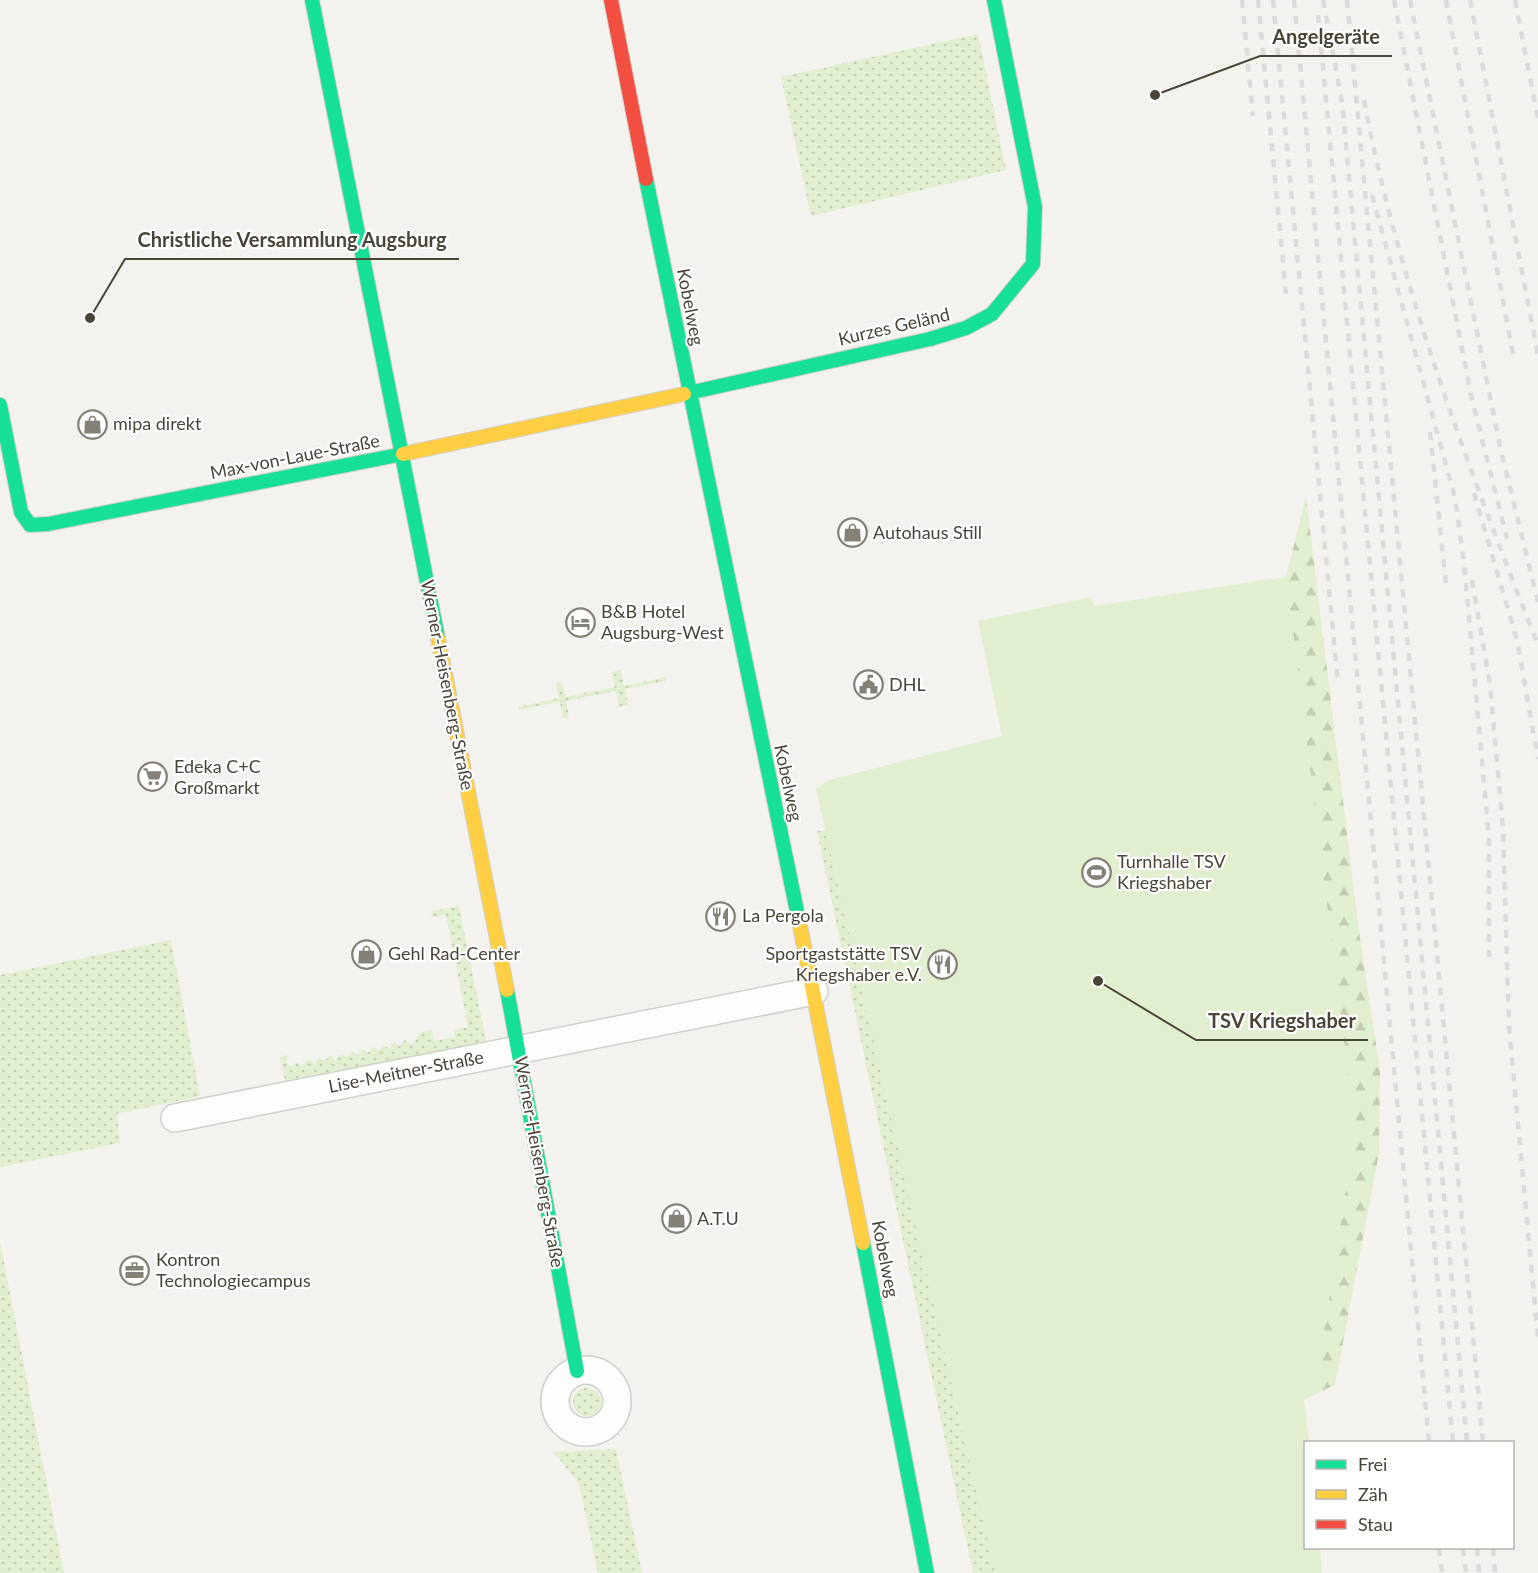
<svg xmlns="http://www.w3.org/2000/svg" width="1538" height="1573" font-family="Lato,sans-serif">
  <style>
    .green { fill: url(#green-dots) }
    .forest { fill: url(#forest-firs) }
    .pitch { fill: #e1eecf }
    .lines { fill: none; stroke-linecap: round; stroke-linejoin: round }
    .street-casing { stroke: #d2d0cb; stroke-width: 30 }
    .fast-casing { stroke: #d3cfc5; stroke-width: 16 }
    .slow-casing { stroke: #d3cfc5; stroke-width: 16 }
    .jam-casing { stroke: #d3cfc5; stroke-width: 16 }
    .street { stroke: #fdfdfc; stroke-width: 27 }
    .fast { stroke: #16e098; stroke-width: 14 }
    .slow { stroke: #ffcf43; stroke-width: 14 }
    .jam { stroke: #f24e42; stroke-width: 14 }
    .rail { stroke: #dbdbda; stroke-width: 4.5; stroke-dasharray: 8 8; stroke-linecap: butt }
    .labels { text-anchor: middle; stroke-width: 4.5; stroke-linejoin: round; paint-order: stroke }
    .street-label { font-size: 18px; fill: #4b4439; stroke: #fff }
    .poi-label { font-size: 18px; fill: #4b4439; stroke: #fff; text-anchor: start }
    .leader { fill: none; stroke: #4b4439; stroke-width: 2 }
    .callout-dot { fill: #4b4439; stroke: #fff; stroke-width: 2 }
    .callout-label { font-size: 20px; text-anchor: middle; font-weight: bold; fill: #4b4439; stroke: #fff; stroke-width: 4.5; stroke-linejoin: round; paint-order: stroke }
  </style>
  <defs>
    <pattern id="green-dots" width="8" height="8" patternUnits="userSpaceOnUse" patternTransform="scale(1.5)"><rect width="8" height="8" fill="#e1eecf"/><path d="M2 2h.1M6 6h.1" fill="none" stroke="#c3cdb2" stroke-width="1.8" stroke-linecap="round"/></pattern>
    <pattern id="forest-firs" width="22" height="20" patternUnits="userSpaceOnUse" patternTransform="scale(1.5)"><rect width="22" height="20" fill="#e1eecf"/><path d="M5 1l3.5 6h-7zM16 11l3.5 6h-7z" fill="#c3cdb2"/></pattern>
  </defs>
  <rect width="100%" height="100%" fill="#f4f2ee"/>
  <path class="green" d="M 978,34 L 1006,170 L 811,216 L 781,77 Z
    M 621,670 L 624,686 L 666,677 L 666,681 L 625,689 L 628,705 L 619,707 L 616,691 L 566,701 L 569,717 L 563,718 L 560,702 L 519,710 L 518,707 L 559,698 L 556,683 L 562,682 L 566,697 L 615,687 L 612,672 Z
    M 826,831 L 995,1573 L 973,1573 L 817,831 Z
    M 459,906 L 486,1041 L 476,1047 L 286,1084 L 280,1057 L 288,1055 L 286,1063 L 292,1067 L 296,1062 L 302,1066 L 308,1059 L 315,1064 L 319,1057 L 325,1061 L 330,1055 L 336,1060 L 341,1054 L 347,1057 L 351,1051 L 358,1055 L 362,1049 L 368,1053 L 373,1047 L 379,1051 L 384,1045 L 389,1049 L 394,1042 L 400,1046 L 405,1040 L 412,1045 L 421,1032 L 432,1030 L 434,1041 L 455,1037 L 454,1030 L 468,1027 L 446,915 L 432,917 L 431,914 L 433,911 Z
    M 171,940 L 200,1096 L 117,1114 L 120,1143 L 0,1167 L 0,975 Z
    M 0,1242 L 64,1573 L 0,1573 Z
    M573 1402a14 14 0 1 1 28 0a14 14 0 1 1-28 0Z
    M 616,1449 L 642,1573 L 598,1573 L 579,1484 L 554,1452 Z"/>
  <path class="forest" d="M 1306,496 L 1358,924 L 1380,1071 L 1379,1153 L 1335,1385 L 1314,1395 L 1355,1130 L 1286,577 Z"/>
  <path class="pitch" d="M 1286,577 L 1355,1130 L 1314,1395 L 1304,1400 L 1309,1442 L 1306,1442 L 1306,1548 L 1320,1548 L 1322,1573 L 995,1573 L 816,789 L 829,780 L 1002,736 L 978,621 L 1091,597 L 1094,606 Z"/>
  <g class="lines">
    <defs>
      <path id="street" d="M 175,1118 L 814,991
        M555 1401a31 31 0 1 1 62 0a31 31 0 1 1-62 0Z"/>
      <path id="fast" d="M 312,0 L 438,638
        M 646,179 L 799,921
        M 684,394 L 930,339 L 966,328 L 992,314 L 1033,264 L 1035,207 L 994,0
        M 0,405 L 21,512 L 30,525 L 48,524 L 403,454
        M 507,990 L 577,1371
        M 863,1243 L 927,1573"/>
      <path id="slow" d="M 403,454 L 684,394
        M 438,638 L 507,990
        M 799,921 L 863,1243"/>
      <path id="jam" d="M 611,0 L 646,179"/>
    </defs>
    <use href="#street" class="street-casing"/>
    <use href="#fast" class="fast-casing"/>
    <use href="#slow" class="slow-casing"/>
    <use href="#jam" class="jam-casing"/>
    <use href="#street" class="street"/>
    <use href="#fast" class="fast"/>
    <use href="#slow" class="slow"/>
    <use href="#jam" class="jam"/>
    <path class="rail" d="M 1242,0 L 1253,116
      M 1258,0 L 1286,294
      M 1273,0 L 1338,684
      M 1294,0 L 1429,1442
      M 1323,0 L 1342,102 L 1467,1442
      M 1347,0 L 1483,1442
      M 1394,0 L 1471,395 L 1507,539
      M 1410,0 L 1501,451 L 1538,602
      M 1446,0 L 1513,354
      M 1470,0 L 1538,355
      M 1515,0 L 1538,119
      M 1318,15 L 1453,1442
      M 1364,100 C 1398,283 1470,472 1538,645
      M 1372,195 L 1455,498 L 1464,563 L 1489,838 L 1489,957
      M 1430,432 L 1446,584
      M 1474,493 L 1517,640 L 1538,759
      M 1472,580 L 1490,684 L 1503,829 L 1509,1027 L 1538,1338
      M 1439,1548 L 1442,1573
      M 1463,1548 L 1466,1573
      M 1477,1548 L 1479,1573
      M 1493,1548 L 1495,1573"/>
  </g>
  <defs>
    <symbol id="shop-ring" viewBox="-11 -11 22 22"><circle r="9.5" fill="#fff" stroke="#868178" stroke-width="1.5"/><path d="M-5-2.5h2.3a2.7 3.5 0 0 1 5.4 0H5L5.5 6h-11ZM-1.5-2.5h3a1.5 2.3 0 0 0-3 0Z" fill="#868178"/></symbol>
    <symbol id="hotel-ring" viewBox="-11 -11 22 22"><circle r="9.5" fill="#fff" stroke="#868178" stroke-width="1.5"/><path d="M-6-4.5h1.5V1H6V5H4.5V3h-9V5H-6ZM-4 0a1.8 1.8 0 1 1 3.6 0ZM.5 0V-2.5h3Q6-2.5 6 0Z" fill="#868178"/></symbol>
    <symbol id="civic-ring" viewBox="-11 -11 22 22"><circle r="9.5" fill="#fff" stroke="#868178" stroke-width="1.5"/><path d="M-.6-6.5H3V-4.5H.6V-3L4-1V1h2V6H-6V1h2V-1L-.6-3ZM-1.2 2.5V6h2.4V2.5Z" fill="#868178"/></symbol>
    <symbol id="supermarket-ring" viewBox="-11 -11 22 22"><circle r="9.5" fill="#fff" stroke="#868178" stroke-width="1.5"/><path d="M-6-5.5h2.5l.6 2H6L4.5 2H-2.5L-4.4-4H-6ZM-1.5 3.2a1.3 1.3 0 1 0 .1 0ZM3 3.2a1.3 1.3 0 1 0 .1 0Z" fill="#868178"/></symbol>
    <symbol id="stadium-ring" viewBox="-11 -11 22 22"><circle r="9.5" fill="#fff" stroke="#868178" stroke-width="1.5"/><path d="M0-5a6.5 5 0 1 0 0 10a6.5 5 0 1 0 0-10ZM-3.5-1.8h7v3.6h-7Z" fill="#868178"/></symbol>
    <symbol id="restaurant-ring" viewBox="-11 -11 22 22"><circle r="9.5" fill="#fff" stroke="#868178" stroke-width="1.5"/><path d="M-5-6h1v4h1v-4h1v4h1v-4h1v5L-1.5 .5V6h-2V.5L-5-1ZM5-6V6H3V1.5H1.5Q1.5-4 5-6Z" fill="#868178"/></symbol>
    <symbol id="office-ring" viewBox="-11 -11 22 22"><circle r="9.5" fill="#fff" stroke="#868178" stroke-width="1.5"/><path d="M-6-3h4V-5.5h4V-3h4V5H-6ZM-1-4.5V-3h2v-1.5ZM-6 0V1H6V0Z" fill="#868178"/></symbol>
  </defs>
  <g fill-rule="evenodd">
    <use href="#shop-ring" x="76" y="408" width="33" height="33"/>
    <use href="#shop-ring" x="836" y="516" width="33" height="33"/>
    <use href="#hotel-ring" x="564" y="606" width="33" height="33"/>
    <use href="#civic-ring" x="852" y="668" width="33" height="33"/>
    <use href="#supermarket-ring" x="136" y="760" width="33" height="33"/>
    <use href="#stadium-ring" x="1080" y="856" width="33" height="33"/>
    <use href="#restaurant-ring" x="704" y="900" width="33" height="33"/>
    <use href="#shop-ring" x="350" y="938" width="33" height="33"/>
    <use href="#restaurant-ring" x="926" y="948" width="33" height="33"/>
    <use href="#shop-ring" x="660" y="1202" width="33" height="33"/>
    <use href="#office-ring" x="118" y="1254" width="33" height="33"/>
  </g>
  <g class="labels">
    <g class="street-label">
      <text transform="translate(690 307) rotate(79)" y="6">Kobelweg</text>
      <text transform="translate(894 327) rotate(-13)" y="6">Kurzes Geländ</text>
      <text transform="translate(295 457) rotate(-11)" y="6">Max-von-Laue-Straße</text>
      <text transform="translate(447 685) rotate(79)" y="6">Werner-Heisenberg-Straße</text>
      <text transform="translate(788 783) rotate(78)" y="6">Kobelweg</text>
      <text transform="translate(406 1072) rotate(-11)" y="6">Lise-Meitner-Straße</text>
      <text transform="translate(539 1162) rotate(80)" y="6">Werner-Heisenberg-Straße</text>
      <text transform="translate(885 1259) rotate(79)" y="6">Kobelweg</text>
    </g>
    <g class="poi-label">
      <text x="113" y="430">mipa direkt</text>
      <text x="873" y="539">Autohaus Still</text>
      <text x="601" y="618">B&amp;B Hotel<tspan x="601" dy="21">Augsburg-West</tspan></text>
      <text x="889" y="691">DHL</text>
      <text x="174" y="773">Edeka C+C<tspan x="174" dy="21">Großmarkt</tspan></text>
      <text x="1117" y="868">Turnhalle TSV<tspan x="1117" dy="21">Kriegshaber</tspan></text>
      <text x="742" y="922">La Pergola</text>
      <text x="388" y="960">Gehl Rad-Center</text>
      <text x="922" y="960" text-anchor="end">Sportgaststätte TSV<tspan x="922" dy="21">Kriegshaber e.V.</tspan></text>
      <text x="697" y="1225">A.T.U</text>
      <text x="156" y="1266">Kontron<tspan x="156" dy="21">Technologiecampus</tspan></text>
    </g>
  </g>
  <path class="leader" d="M1155 95L1260 56H1392M90 318L125 259H459M1098 981L1196 1040H1368"/>
  <g class="callout-dot">
    <circle cx="1155" cy="95" r="6"/>
    <circle cx="90" cy="318" r="6"/>
    <circle cx="1098" cy="981" r="6"/>
  </g>
  <g class="callout-label">
    <text x="1326" y="44">Angelgeräte</text>
    <text x="292" y="247">Christliche Versammlung Augsburg</text>
    <text x="1282" y="1028">TSV Kriegshaber</text>
  </g>
  <rect x="1304" y="1441" width="210" height="108" fill="#ffffff" stroke="#b7b4b0" stroke-width="1.5"/>
  <rect x="1316" y="1460" width="30" height="9" fill="#16e098" stroke="#b7b4b0" stroke-width="1.5"/>
  <text x="1358" y="1471" font-size="18" fill="#4b4439">Frei</text>
  <rect x="1316" y="1490" width="30" height="9" fill="#ffcf43" stroke="#b7b4b0" stroke-width="1.5"/>
  <text x="1358" y="1501" font-size="18" fill="#4b4439">Zäh</text>
  <rect x="1316" y="1520" width="30" height="9" fill="#f24e42" stroke="#b7b4b0" stroke-width="1.5"/>
  <text x="1358" y="1531" font-size="18" fill="#4b4439">Stau</text>
</svg>
